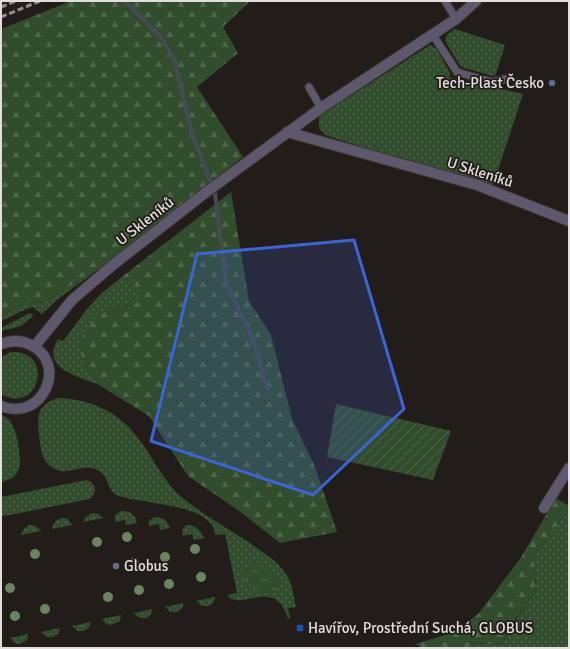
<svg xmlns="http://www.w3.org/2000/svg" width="570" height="649" font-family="Signika,sans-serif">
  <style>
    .grass { fill: url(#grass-dots) }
    .forest { fill: url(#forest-firs) }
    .park { fill: url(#park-crowns) }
    .garden { fill: url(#garden-furrows) }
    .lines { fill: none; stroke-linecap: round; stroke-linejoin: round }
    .stream { stroke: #444b54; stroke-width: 4 }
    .lane-casing { stroke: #3e3834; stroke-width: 9 }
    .street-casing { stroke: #3e3834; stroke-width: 12 }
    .lane { stroke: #5e586c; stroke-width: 7 }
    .street { stroke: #5e586c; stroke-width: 10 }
    .rail { stroke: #938e8a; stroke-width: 3; stroke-dasharray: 6 3; stroke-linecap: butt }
    .tree { fill: #69845f }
    .marked { fill: #3b64d8; fill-opacity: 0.2; stroke: #3b64d8; stroke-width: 3; stroke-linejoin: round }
    .service-dot { fill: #5c6f8a; stroke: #231d19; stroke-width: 1.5 }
    .transit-dot { fill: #1a4fb4; stroke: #231d19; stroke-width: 1.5 }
    .labels { text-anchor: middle; stroke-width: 3.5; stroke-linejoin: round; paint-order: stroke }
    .poi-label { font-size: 15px; fill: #e2dedb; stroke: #231d19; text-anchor: start }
    .street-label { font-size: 15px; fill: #e2dedb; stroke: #231d19 }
  </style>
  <defs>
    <pattern id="grass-dots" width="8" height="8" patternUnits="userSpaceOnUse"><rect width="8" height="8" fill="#324d2d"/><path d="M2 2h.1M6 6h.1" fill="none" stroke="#4f664b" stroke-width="1.8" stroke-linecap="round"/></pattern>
    <pattern id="forest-firs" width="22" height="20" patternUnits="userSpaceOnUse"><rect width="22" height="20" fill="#324d2d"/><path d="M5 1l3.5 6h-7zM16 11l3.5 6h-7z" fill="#4f664b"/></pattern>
    <pattern id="park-crowns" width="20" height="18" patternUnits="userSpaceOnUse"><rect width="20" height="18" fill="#324d2d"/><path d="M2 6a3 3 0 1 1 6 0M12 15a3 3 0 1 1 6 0" fill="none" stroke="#4f664b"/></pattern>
    <pattern id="garden-furrows" width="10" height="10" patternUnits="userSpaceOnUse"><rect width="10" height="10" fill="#324d2d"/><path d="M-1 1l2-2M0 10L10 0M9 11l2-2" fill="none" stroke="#4f664b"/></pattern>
  </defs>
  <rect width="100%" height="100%" fill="#231d19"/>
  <path class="grass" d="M 455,29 L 505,45 L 496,74 L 493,76 L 461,67 L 445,41 L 447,35 Z
    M 430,45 L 436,48 L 450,73 L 449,77 L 523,94 L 492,188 L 331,137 L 324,134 L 319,128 L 319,116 Z
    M 99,269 L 58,299 L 42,314 L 33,307 C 21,310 12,317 1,321 L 1,316 L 22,304 L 44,302 Z
    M 123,276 L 138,288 L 138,301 L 96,315 L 84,365 L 99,385 C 78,376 40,369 58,339 L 62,341 L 64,340 L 86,310 L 102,293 Z
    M 30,313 L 34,315 L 21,326 L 1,331 L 1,328 Z
    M 11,352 C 56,350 39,416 1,394 L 1,357 Z
    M 57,398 C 77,398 101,405 117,417 C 145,437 154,469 177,493 C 197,511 227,528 250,543 C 261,551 274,559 283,570 C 292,580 293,593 296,607 L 288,608 L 290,617 L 288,619 C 276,575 239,613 227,595 L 237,593 L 225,534 L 215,535 C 214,531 214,527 211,524 C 195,503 140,504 116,495 C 107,489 109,477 99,471 C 85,462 69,475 58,470 C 52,468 47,464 44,459 C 40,451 36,418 40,411 C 44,404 50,401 57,398 Z
    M 1,414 C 3,416 7,417 9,420 C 17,428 24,463 17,473 C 13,479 7,480 1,482 Z
    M 86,480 C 97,483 98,493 89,499 L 10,515 L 1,516 L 1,497 Z
    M 569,508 L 569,648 L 470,648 L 476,643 L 502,645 L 510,627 L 536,591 L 534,556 Z
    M 121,511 C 130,511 135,514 137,523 L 126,525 L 125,520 L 115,522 L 115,515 Z
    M 92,513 L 98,514 L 103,518 L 83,522 L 85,518 Z
    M 157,517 L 166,520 L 170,528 L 160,530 L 159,524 L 149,526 C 147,520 152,518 157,517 Z
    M 64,518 L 68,519 L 72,525 L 52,529 C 53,522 57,519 64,518 Z
    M 29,525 L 36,526 L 41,531 L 21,535 L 24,529 Z
    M 186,525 C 194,524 201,530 204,538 L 194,540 L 192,534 L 183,536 L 182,530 Z
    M 215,597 L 213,603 L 208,606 L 202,606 L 196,601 Z
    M 184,603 L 182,608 L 177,612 L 171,612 L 165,607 Z
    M 152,609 C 152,620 139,621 134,613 Z
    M 121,615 L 120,621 L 111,625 L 106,624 L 102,619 Z
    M 91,622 L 89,627 L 84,631 L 78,631 L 72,626 Z
    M 60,628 L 58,634 L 53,637 L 47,637 L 41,632 Z
    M 28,634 L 27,640 L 20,644 L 16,644 L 10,638 Z"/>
  <path class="forest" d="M 71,1 L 250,1 L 223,27 L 238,53 L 197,87 L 243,157 L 99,269 L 44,302 L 22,304 L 1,316 L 1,29 Z
    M 231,192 L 249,301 L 271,335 L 292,419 L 315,467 L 337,532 L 280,543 L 242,513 L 188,476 L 149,416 L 99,385 L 84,365 L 78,343 L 96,315 L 138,301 L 138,288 L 123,276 Z
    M 556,498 L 569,506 L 569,508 L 534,556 L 536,591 L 510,626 L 502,645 L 476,643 L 470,648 L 423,648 L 415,644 L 455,632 L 478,614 L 520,559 Z"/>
  <path class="park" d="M 253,559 L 281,583 L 272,596 L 240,582 Z"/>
  <path class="garden" d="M 336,404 L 451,431 L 433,480 L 327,457 Z"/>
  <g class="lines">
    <path class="stream" d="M 126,2 L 160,36 L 175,61 L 192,134 L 215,193 L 226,282 L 252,337 L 268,392"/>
    <defs>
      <path id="lane" d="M 445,1 L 456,19
        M 433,35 L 457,72 L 492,82 L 505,79
        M 309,87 L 321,108"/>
      <path id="street" d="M 287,132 L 477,185 L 569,221
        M 1,344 C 11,340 21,340 31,345 C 69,364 42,423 1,406
        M 34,347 L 72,300 L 114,264 L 205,193 L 321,108 L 456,19 L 476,1
        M 544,508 L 569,468"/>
    </defs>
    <use href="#lane" class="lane-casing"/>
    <use href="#street" class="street-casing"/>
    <use href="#lane" class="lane"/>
    <use href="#street" class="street"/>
    <path class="rail" d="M 1,7 L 16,1
      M 1,17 L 40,1"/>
  </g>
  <g class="tree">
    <circle cx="127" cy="537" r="5"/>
    <circle cx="97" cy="542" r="5"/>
    <circle cx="195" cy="549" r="5"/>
    <circle cx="35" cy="554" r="5"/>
    <circle cx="165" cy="557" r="5"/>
    <circle cx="134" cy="563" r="5"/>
    <circle cx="201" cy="577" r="5"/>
    <circle cx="169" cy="584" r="5"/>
    <circle cx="10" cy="588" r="5"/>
    <circle cx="139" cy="590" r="5"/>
    <circle cx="108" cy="597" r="5"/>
    <circle cx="45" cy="609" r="5"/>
    <circle cx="15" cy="616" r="5"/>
  </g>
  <path class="marked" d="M 354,240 L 404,409 L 313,495 L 151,441 L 197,254 Z"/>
  <g class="service-dot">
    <circle cx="552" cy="83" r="4"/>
    <circle cx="116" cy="566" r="4"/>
  </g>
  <rect class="transit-dot" x="296" y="624" width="8" height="8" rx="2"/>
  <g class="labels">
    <g class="poi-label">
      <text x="544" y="88" text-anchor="end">Tech-Plast Česko</text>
      <text x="124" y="571">Globus</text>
      <text x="308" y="633">Havířov, Prostřední Suchá, GLOBUS</text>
    </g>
    <g class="street-label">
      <text transform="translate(480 172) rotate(18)" y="5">U Skleníků</text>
      <text transform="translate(145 221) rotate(-38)" y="5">U Skleníků</text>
    </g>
  </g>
  <rect width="570" height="649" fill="none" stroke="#e2dedb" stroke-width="4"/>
</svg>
